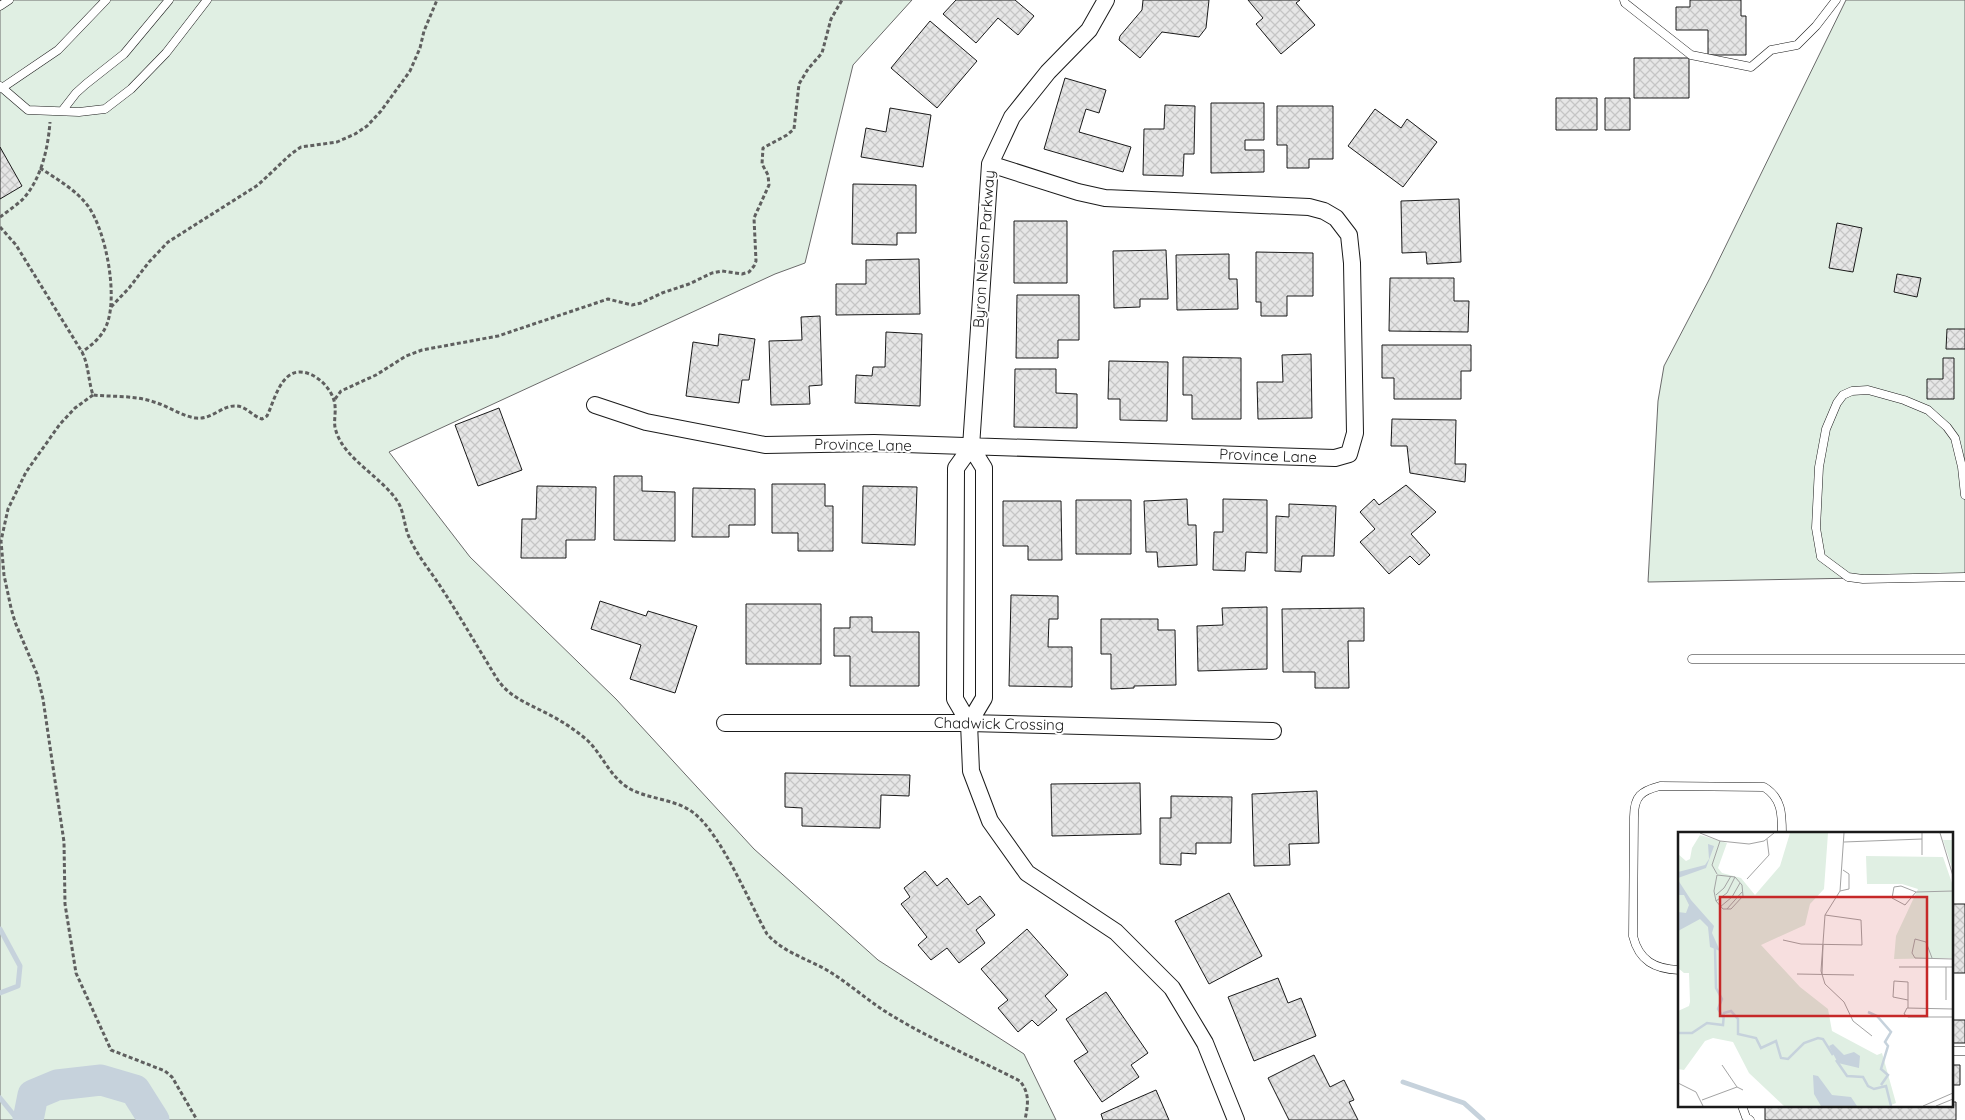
<svg xmlns="http://www.w3.org/2000/svg" width="1965" height="1120" font-family="Quicksand,sans-serif">
  <style>
    .green { fill: #e0efe3; stroke: #6a6a6a }
    .lines { fill: none; stroke-linecap: round; stroke-linejoin: round }
    .stream { stroke: #c6d2dc; stroke-width: 5 }
    .river { stroke: #c6d2dc; stroke-width: 31 }
    .building { fill: url(#building-cross-hatch); stroke: #1a1a1a }
    .service-casing { stroke: #1a1a1a; stroke-width: 9 }
    .minor-casing { stroke: #1a1a1a; stroke-width: 18 }
    .path { stroke: #5f5f5f; stroke-width: 3; stroke-dasharray: 4 2.5; stroke-linecap: butt }
    .service { stroke: #fff; stroke-width: 8 }
    .minor { stroke: #fff; stroke-width: 16 }
    .labels { text-anchor: middle; stroke-width: 4; stroke-linejoin: round; paint-order: stroke }
    .street-label { font-size: 15px; fill: #1a1a1a; stroke: #fff }
    .inset-river { fill: none; stroke: #c6d2dc; stroke-width: 2.5 }
    .inset-road { fill: none; stroke: #a3a3a3; stroke-width: 1 }
    .view { fill: #c62828; fill-opacity: 0.15; stroke: #c62828; stroke-width: 2.5 }
    .inset-edge { fill: none; stroke: #1a1a1a; stroke-width: 2.5 }
  </style>
  <defs>
    <pattern id="building-cross-hatch" width="8" height="8" patternUnits="userSpaceOnUse" patternTransform="scale(1.25)"><rect width="8" height="8" fill="#e6e6e6"/><path d="M0 0l8 8M0 8l8-8" fill="none" stroke="#c5c5c5"/></pattern>
  </defs>
  <rect width="100%" height="100%" fill="#fff"/>
  <path class="green" d="M 0,0 L 912,0 L 853,65 L 805,263 L 775,274 L 389,452 L 470,557 L 616,699 L 754,849 L 878,960 L 1024,1054 L 1056,1120 L 0,1120 Z
    M 1846,0 L 1965,0 L 1965,576 L 1648,582 L 1658,401 L 1664,366 L 1710,278 Z"/>
  <g class="lines">
    <path class="stream" d="M 0,929 L 20,966 L 18,986 L 0,993
      M 1403,1082 L 1464,1103 L 1483,1120
      M 0,1098 L 18,1120"/>
    <path class="river" d="M 28,1120 L 33,1095 L 57,1085 L 101,1080 L 135,1090 L 154,1120"/>
  </g>
  <path class="building" d="M 956,0 L 1015,0 L 1034,16 L 1018,35 L 998,18 L 976,43 L 943,14 Z
    M 1143,0 L 1209,0 L 1206,28 L 1199,37 L 1162,32 L 1140,58 L 1119,40 L 1120,36 L 1142,10 Z
    M 1248,0 L 1300,0 L 1296,3 L 1315,25 L 1281,54 L 1256,24 L 1263,18 Z
    M 1690,0 L 1741,0 L 1741,16 L 1746,16 L 1746,55 L 1708,55 L 1708,30 L 1676,30 L 1676,7 L 1690,7 Z
    M 930,21 L 977,61 L 937,108 L 891,68 Z
    M 1634,58 L 1689,58 L 1689,98 L 1634,98 Z
    M 1065,78 L 1106,90 L 1099,113 L 1086,109 L 1079,132 L 1131,147 L 1123,172 L 1044,149 Z
    M 1556,98 L 1597,98 L 1597,130 L 1556,130 Z
    M 1605,98 L 1630,98 L 1630,130 L 1605,130 Z
    M 1211,103 L 1264,103 L 1264,140 L 1245,140 L 1245,150 L 1264,150 L 1264,172 L 1211,173 Z
    M 1165,105 L 1195,106 L 1194,154 L 1184,154 L 1183,176 L 1143,175 L 1144,129 L 1164,129 Z
    M 1277,106 L 1333,106 L 1333,159 L 1309,159 L 1309,168 L 1287,168 L 1287,145 L 1277,145 Z
    M 890,108 L 931,115 L 923,167 L 861,157 L 866,128 L 886,132 Z
    M 1375,109 L 1401,128 L 1407,119 L 1437,142 L 1403,187 L 1348,146 Z
    M 0,147 L 22,186 L 0,199 Z
    M 853,184 L 916,185 L 916,233 L 897,233 L 897,245 L 852,244 Z
    M 1459,199 L 1461,262 L 1427,264 L 1426,252 L 1402,253 L 1401,201 Z
    M 1014,221 L 1067,221 L 1067,283 L 1014,283 Z
    M 1837,223 L 1862,228 L 1853,272 L 1829,268 Z
    M 1166,250 L 1168,299 L 1140,299 L 1140,307 L 1114,308 L 1113,251 Z
    M 1256,252 L 1313,253 L 1313,296 L 1287,296 L 1287,316 L 1261,316 L 1261,302 L 1256,302 Z
    M 1229,254 L 1229,279 L 1237,279 L 1238,309 L 1177,310 L 1176,255 Z
    M 919,259 L 920,314 L 836,315 L 836,284 L 866,284 L 866,260 Z
    M 1897,274 L 1921,278 L 1917,297 L 1894,292 Z
    M 1390,278 L 1454,278 L 1454,301 L 1469,301 L 1468,332 L 1389,331 Z
    M 1017,295 L 1079,295 L 1079,340 L 1058,340 L 1058,358 L 1016,358 Z
    M 820,316 L 822,385 L 809,386 L 810,404 L 771,405 L 769,341 L 802,340 L 801,317 Z
    M 1947,329 L 1965,329 L 1965,349 L 1946,349 Z
    M 886,332 L 922,334 L 920,406 L 855,403 L 856,375 L 872,376 L 873,367 L 885,367 Z
    M 719,334 L 755,339 L 749,380 L 742,380 L 739,403 L 686,396 L 693,342 L 718,346 Z
    M 1382,345 L 1471,345 L 1471,371 L 1461,371 L 1461,399 L 1394,399 L 1394,378 L 1382,378 Z
    M 1311,354 L 1312,418 L 1258,419 L 1257,382 L 1283,382 L 1282,355 Z
    M 1183,357 L 1241,358 L 1241,419 L 1192,419 L 1192,395 L 1183,395 Z
    M 1943,358 L 1954,358 L 1954,399 L 1927,399 L 1927,379 L 1943,379 Z
    M 1109,361 L 1168,362 L 1167,421 L 1120,420 L 1120,399 L 1108,399 Z
    M 1015,369 L 1056,369 L 1056,393 L 1077,394 L 1077,428 L 1014,427 Z
    M 499,408 L 522,470 L 478,486 L 455,425 Z
    M 1392,419 L 1456,420 L 1455,464 L 1466,464 L 1465,482 L 1410,473 L 1407,446 L 1391,446 Z
    M 614,476 L 642,476 L 642,491 L 675,492 L 675,541 L 614,540 Z
    M 772,484 L 825,484 L 825,506 L 833,506 L 833,551 L 798,551 L 798,533 L 772,533 Z
    M 1406,485 L 1436,512 L 1411,534 L 1430,555 L 1419,565 L 1410,556 L 1389,574 L 1360,542 L 1375,529 L 1360,512 L 1374,499 L 1379,505 Z
    M 537,486 L 596,487 L 595,540 L 566,540 L 566,558 L 521,558 L 522,519 L 536,519 Z
    M 863,486 L 917,487 L 915,545 L 862,543 Z
    M 693,488 L 755,489 L 755,525 L 729,525 L 729,537 L 692,537 Z
    M 1187,499 L 1188,525 L 1196,525 L 1197,565 L 1158,567 L 1157,552 L 1146,552 L 1144,501 Z
    M 1223,499 L 1267,500 L 1267,553 L 1246,552 L 1245,571 L 1213,570 L 1214,532 L 1223,532 Z
    M 1076,500 L 1131,500 L 1131,554 L 1076,554 Z
    M 1003,501 L 1061,501 L 1062,560 L 1028,560 L 1028,546 L 1003,546 Z
    M 1289,504 L 1336,506 L 1334,556 L 1302,556 L 1301,572 L 1275,571 L 1276,516 L 1289,517 Z
    M 1011,595 L 1058,596 L 1058,619 L 1049,619 L 1048,647 L 1072,647 L 1072,687 L 1009,686 Z
    M 600,601 L 646,616 L 648,611 L 697,626 L 675,693 L 630,679 L 641,645 L 591,629 Z
    M 746,604 L 821,604 L 821,664 L 746,664 Z
    M 1267,607 L 1267,669 L 1198,671 L 1197,626 L 1223,625 L 1222,608 Z
    M 1364,608 L 1364,641 L 1348,641 L 1349,688 L 1315,688 L 1315,672 L 1283,672 L 1282,609 Z
    M 850,617 L 872,617 L 872,632 L 919,632 L 919,686 L 850,686 L 850,656 L 834,656 L 834,628 L 850,628 Z
    M 1101,619 L 1158,619 L 1158,630 L 1175,630 L 1176,685 L 1134,686 L 1134,688 L 1111,689 L 1111,654 L 1101,654 Z
    M 785,773 L 910,775 L 909,796 L 881,795 L 880,828 L 802,826 L 802,808 L 785,807 Z
    M 1140,783 L 1141,834 L 1052,836 L 1051,784 Z
    M 1317,791 L 1319,843 L 1289,844 L 1290,865 L 1254,866 L 1252,794 Z
    M 1171,796 L 1232,797 L 1231,843 L 1196,843 L 1196,854 L 1181,853 L 1181,865 L 1160,864 L 1160,818 L 1171,818 Z
    M 925,871 L 937,886 L 947,878 L 968,905 L 980,896 L 995,915 L 976,930 L 985,943 L 959,963 L 947,948 L 931,960 L 918,945 L 927,937 L 901,904 L 910,897 L 904,888 Z
    M 1229,893 L 1262,956 L 1209,984 L 1175,921 Z
    M 1951,904 L 1965,904 L 1965,973 L 1951,973 Z
    M 1027,929 L 1068,975 L 1045,996 L 1057,1010 L 1038,1026 L 1032,1020 L 1018,1032 L 998,1008 L 1008,1000 L 981,969 Z
    M 1278,978 L 1288,1003 L 1301,998 L 1316,1036 L 1254,1061 L 1228,997 Z
    M 1106,992 L 1148,1053 L 1131,1065 L 1139,1077 L 1102,1102 L 1074,1061 L 1088,1052 L 1066,1019 Z
    M 1951,1020 L 1965,1020 L 1965,1043 L 1951,1043 Z
    M 1314,1055 L 1330,1087 L 1344,1080 L 1354,1100 L 1349,1102 L 1358,1120 L 1289,1120 L 1268,1078 Z
    M 1951,1065 L 1960,1065 L 1960,1085 L 1951,1085 Z
    M 1156,1090 L 1169,1120 L 1103,1120 L 1101,1114 Z
    M 1951,1102 L 1956,1102 L 1956,1120 L 1765,1120 L 1765,1106 L 1951,1106 Z"/>
  <g class="lines">
    <defs>
      <path id="service" d="M 1624,0 L 1625,3 L 1691,55 L 1751,67 L 1771,50 L 1797,45 L 1816,26 L 1836,0
        M 0,6 L 9,0
        M 0,86 L 28,110 L 79,112 L 105,109 L 131,89 L 166,53 L 207,0
        M 2,88 L 58,50 L 106,0
        M 62,111 L 76,93 L 86,84 L 124,54 L 169,0
        M 1965,495 L 1962,467 L 1955,438 L 1947,427 L 1928,410 L 1904,400 L 1868,390 L 1852,391 L 1843,395 L 1837,403 L 1826,429 L 1819,467 L 1816,528 L 1821,557 L 1848,577 L 1863,579 L 1965,577
        M 1692,659 L 1965,659
        M 1679,970 C 1655,969 1639,961 1633,936 L 1634,817 C 1634,796 1641,791 1660,786 L 1764,787 C 1782,798 1782,814 1782,834
        M 1951,1051 L 1965,1051
        M 1742,1106 L 1746,1117 L 1750,1120"/>
      <path id="minor" d="M 1106,0 L 1089,30 L 1048,72 L 1012,117 L 990,164 L 971,447 L 956,468 L 955,699 L 969,723 L 971,771 L 990,821 L 1027,873 L 1116,932 L 1172,988 L 1205,1043 L 1236,1120
        M 595,405 L 646,422 L 765,445 L 874,443 L 1335,458 L 1349,454 L 1355,433 L 1352,263 L 1349,235 L 1336,218 L 1324,211 L 1309,207 L 1105,198 L 1078,192 L 990,164
        M 725,723 L 969,723 L 1273,731
        M 969,723 L 984,698 L 984,468 L 971,447"/>
    </defs>
    <use href="#service" class="service-casing"/>
    <use href="#minor" class="minor-casing"/>
    <path class="path" d="M 40,168 C 57,179 76,190 88,206 C 106,231 118,295 107,324 C 102,337 93,344 82,352
      M 0,217 C 7,212 15,206 22,200 C 41,180 48,149 50,122
      M 0,227 L 16,245 L 82,352 C 89,366 88,380 93,395 C 113,397 134,395 154,402 C 168,406 181,416 196,418 C 212,420 222,405 236,406 C 246,406 252,416 262,419 L 267,416 C 274,402 280,372 300,372 C 316,372 334,390 335,406 C 336,414 333,423 336,431 C 344,459 382,477 398,502 C 405,514 404,529 411,541 C 419,558 432,573 442,589 C 461,618 478,648 496,677 C 506,694 522,701 538,709 C 555,717 572,727 587,740 C 602,754 609,775 627,787 C 647,800 676,798 695,814 C 722,836 749,902 767,934 C 783,952 805,958 825,969 C 849,983 869,1002 891,1015 C 932,1040 977,1059 1020,1081 C 1030,1094 1028,1104 1025,1120
      M 111,307 L 129,288 L 149,262 L 168,242 L 258,185 L 291,154 L 301,147 L 337,142 L 355,134 L 367,126 L 381,111 L 410,71 L 420,48 L 424,31 L 437,0
      M 93,395 L 75,408 L 60,424 L 26,472 L 8,509 L 1,541 L 4,575 L 11,608 L 15,622 L 37,674 L 43,699 L 64,842 L 65,904 L 76,973 L 111,1050 L 165,1071 L 172,1077 L 197,1120
      M 335,399 L 341,391 L 376,375 L 406,356 L 422,350 L 498,336 L 608,299 L 632,305 L 641,303 L 662,293 L 689,284 L 712,273 L 722,271 L 742,274 L 749,272 L 754,266 L 756,261 L 754,218 L 769,185 L 768,175 L 762,164 L 763,148 L 787,135 L 794,129 L 799,84 L 808,69 L 822,53 L 831,19 L 842,0"/>
    <use href="#service" class="service"/>
    <use href="#minor" class="minor"/>
  </g>
  <g class="labels">
    <g class="street-label">
      <text transform="translate(984 249) rotate(-86)" y="5">Byron Nelson Parkway</text>
      <text transform="translate(863 445) rotate(1)" y="5">Province Lane</text>
      <text transform="translate(1268 456) rotate(2)" y="5">Province Lane</text>
      <text transform="translate(999 724) rotate(1)" y="5">Chadwick Crossing</text>
    </g>
  </g>
  <g transform="translate(1678 832)">
    <rect width="275" height="275" fill="#fff"/>
    <path d="M 112,1 L 150,1 L 146,57 L 132,72 L 127,93 L 83,113 L 122,155 L 150,177 L 154,199 L 199,223 L 204,221 L 218,271 L 211,274 L 106,274 L 71,241 L 55,210 L 35,206 L 27,209 L 6,238 L 0,237 L 0,179 L 11,174 L 12,170 L 11,141 L 6,141 L 0,136 L 0,22 L 8,29 L 12,27 L 14,16 L 22,3 L 49,11 L 40,36 L 44,41 L 63,46 L 77,63 L 102,34 ZM 265,8 L 275,8 L 275,39 ZM 188,24 L 265,25 L 275,54 L 275,126 L 216,127 L 218,104 L 240,57 L 224,52 L 189,52 Z" fill="#e0efe3"/>
    <path d="M 30,12 L 36,14 L 35,17 L 28,36 L 0,46 L 0,40 L 27,33 L 31,27 ZM 0,48 L 13,68 L 36,94 L 34,101 L 42,119 L 32,115 L 30,95 L 22,87 L 0,99 L 0,80 L 8,81 L 11,73 L 6,63 L 0,63 ZM 155,212 L 166,223 L 176,220 L 182,224 L 181,236 L 160,231 L 151,214 ZM 135,243 L 140,244 L 154,263 L 173,265 L 179,274 L 143,274 L 136,262 Z" fill="#c6d2dc"/>
    <path class="inset-river" d="M 37,116 L 38,156 L 44,167 L 40,177 L 45,185M 190,180 L 199,184 L 213,200 L 207,210 L 210,214 L 203,237 L 210,243 L 203,253M 0,201 L 14,201 L 29,191 L 45,193 L 46,181 L 53,179 L 60,187 L 60,202 L 78,206 L 83,216 L 98,209 L 103,226 L 110,227 L 126,211 L 140,206 L 145,207 L 155,223M 158,228 L 169,244 L 185,245 L 190,254 L 196,257 L 208,254 L 213,274"/>
    <path class="inset-road" d="M 22,1 L 42,9 L 71,12 L 86,9 L 96,1M 166,1 L 162,59 L 147,83 L 143,139 L 147,152 L 166,170 L 175,189 L 194,204M 262,1 L 275,44M 166,10 L 244,7M 244,23 L 244,1M 39,42 L 34,33 L 42,9M 39,43 L 57,45 L 64,53 L 65,64 L 53,77 L 45,77 L 38,69 L 36,59 ZM 69,47 L 91,23 L 89,7M 223,54 L 238,60 L 227,73 L 214,66 L 216,55 ZM 162,59 L 171,57 L 171,42 L 165,38M 238,60 L 275,59M 38,63 L 46,56 L 53,44M 38,69 L 49,61 L 57,45M 42,75 L 54,65 L 62,51M 49,77 L 64,60M 105,108 L 123,112 L 184,113 L 183,88 L 147,83M 254,126 L 248,110 L 237,107 L 234,121 L 237,126 L 275,127M 221,135 L 275,135M 119,142 L 176,143M 144,142 L 145,113M 268,168 L 268,135M 230,176 L 230,150 L 216,149 L 215,165 L 230,168M 275,177 L 229,176 L 226,182 L 230,185 L 275,185M 44,233 L 59,255 L 65,258M 0,251 L 18,260 L 25,274M 24,268 L 59,255M 245,274 L 275,261M 258,274 L 275,267"/>
    <path class="view" d="M 42,65 L 249,65 L 249,184 L 42,184 Z"/>
    <rect width="275" height="275" class="inset-edge"/>
  </g>
</svg>
